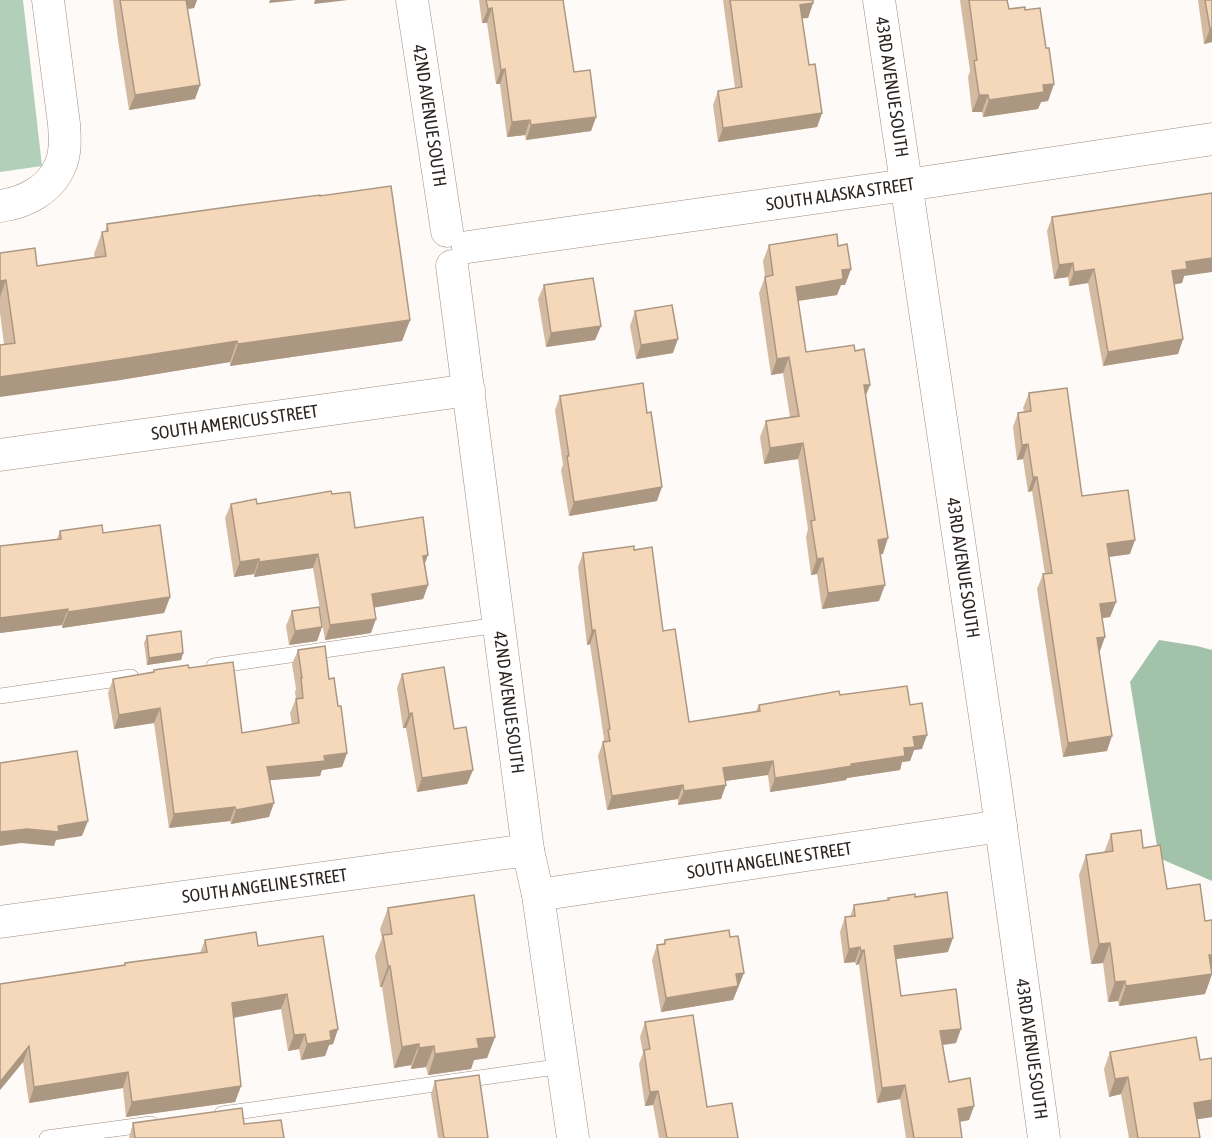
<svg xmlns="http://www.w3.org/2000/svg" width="1212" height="1138" font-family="'Asap Condensed',sans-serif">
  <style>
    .green { fill: #b2d0b9 }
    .forest { fill: #a2c3aa }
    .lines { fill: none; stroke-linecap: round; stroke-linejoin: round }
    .service-casing { stroke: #a08d81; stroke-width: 16 }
    .minor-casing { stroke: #a08d81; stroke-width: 33 }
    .service { stroke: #fff; stroke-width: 15 }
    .minor { stroke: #fff; stroke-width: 32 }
    .wall { fill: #d3baa0 }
    .shaded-wall { fill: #ac9782 }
    .building { fill: #f5d8ba; stroke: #ac9782; stroke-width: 1.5 }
    .labels { text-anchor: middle; stroke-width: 4.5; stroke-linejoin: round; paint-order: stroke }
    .street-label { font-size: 18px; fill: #2d2521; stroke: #fefaf7 }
  </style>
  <rect width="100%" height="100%" fill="#fefaf7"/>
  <path class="green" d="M 0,0 L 23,0 L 42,166 L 0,172 Z"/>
  <path class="forest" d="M 1159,640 L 1197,646 L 1212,650 L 1212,881 L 1159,858 L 1130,682 Z"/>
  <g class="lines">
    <defs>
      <path id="service" d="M 214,666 L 498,625
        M 0,696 L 131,677
        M 222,1114 L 563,1066
        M 47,1138 L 151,1124"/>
      <g id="minor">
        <path id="s1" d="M 412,0 L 447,231"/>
        <path id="s2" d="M 879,0 L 995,784 L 1044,1138"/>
        <path d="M 0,206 C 24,203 50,190 60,166 C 66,153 65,138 64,124 L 48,0"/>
        <path id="s3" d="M 468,247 L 934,181 L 1212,139"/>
        <path id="s4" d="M 452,266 L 528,850 L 538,895 L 573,1138"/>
        <path id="s5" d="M 0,455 L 469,390"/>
        <path id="s6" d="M 538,895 L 1001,826"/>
        <path id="s7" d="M 0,922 L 528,850"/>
      </g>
    </defs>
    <use href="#service" class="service-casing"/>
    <use href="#minor" class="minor-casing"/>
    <use href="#service" class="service"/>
    <use href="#minor" class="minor"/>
  </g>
  <path class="wall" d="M 113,0 L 197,0 L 194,8 L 187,9 L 200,85 L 195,99 L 129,110 L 118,40 Z
    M 479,0 L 563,0 L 574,72 L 596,117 L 591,131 L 526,140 L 525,135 L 507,137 L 500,84 L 496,84 L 487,23 L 482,23 Z
    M 723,0 L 813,0 L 813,3 L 808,18 L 802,18 L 809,65 L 822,113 L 817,127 L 718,142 L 713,105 L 718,91 L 735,88 Z
    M 960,0 L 1007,0 L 1009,9 L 1025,10 L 1046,48 L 1054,84 L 1048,101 L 1041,102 L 1038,109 L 983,117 L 982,112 L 972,112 L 968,77 L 970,71 Z
    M 1198,0 L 1212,0 L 1212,42 L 1204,44 Z
    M 320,196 L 410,320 L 402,341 L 230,366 L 230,362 L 114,381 L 4,344 L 0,313 L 0,253 L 37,266 L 95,258 L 94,254 L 102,232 L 105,232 L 107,224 Z
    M 1052,217 L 1184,276 L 1182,283 L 1174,284 L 1183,339 L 1178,354 L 1103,366 L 1088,283 L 1069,286 L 1068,277 L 1054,279 L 1047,231 Z
    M 769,245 L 838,246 L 851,269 L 845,285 L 841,285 L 837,295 L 798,301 L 806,352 L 866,397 L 883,554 L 880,554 L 879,601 L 822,609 L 817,574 L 811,575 L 806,537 L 808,529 L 798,459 L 764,464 L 760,437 L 766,421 L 790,417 L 783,373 L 771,375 L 759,293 L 765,277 L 763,261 Z
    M 544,285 L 601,326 L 595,340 L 546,347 L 538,299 Z
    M 635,311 L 673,353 L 636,359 L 630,326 Z
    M 1029,393 L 1082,496 L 1130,554 L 1109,557 L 1116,602 L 1110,617 L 1102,618 L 1099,651 L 1107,751 L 1063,757 L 1037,589 L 1043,574 L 1045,574 L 1032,491 L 1028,492 L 1023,459 L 1017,460 L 1013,427 L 1018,413 L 1024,412 L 1023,408 Z
    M 560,396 L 647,413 L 657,501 L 569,516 L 561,470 L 563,465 L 555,410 Z
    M 332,494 L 355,528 L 425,564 L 428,585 L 423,599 L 374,607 L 371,633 L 325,640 L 313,568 L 254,577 L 254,574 L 234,577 L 225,518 L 231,504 L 257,504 Z
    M 60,531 L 103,533 L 170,597 L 164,613 L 62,628 L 62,625 L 0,633 L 0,546 L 57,539 Z
    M 634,550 L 663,631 L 689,722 L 756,711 L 759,705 L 840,695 L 910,705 L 922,749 L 914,750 L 910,761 L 902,762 L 900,770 L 847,778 L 846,780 L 816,785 L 770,792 L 768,775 L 725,781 L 721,799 L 678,805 L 678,799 L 607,810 L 598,756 L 604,739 L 590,644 L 587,645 L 578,567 L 583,553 Z
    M 292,611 L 322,627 L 317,641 L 289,645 L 286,626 Z
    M 147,636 L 183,653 L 181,660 L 147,665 L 144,643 Z
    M 298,650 L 329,679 L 338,706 L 347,753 L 342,767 L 322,770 L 320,776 L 270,780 L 269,817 L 231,824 L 230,821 L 169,828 L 154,723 L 114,729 L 108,693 L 113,679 L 153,672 L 154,670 L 189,668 L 242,733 L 292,724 L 290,713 L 296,699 L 295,692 L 296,689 L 292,664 Z
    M 402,674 L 454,729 L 473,770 L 467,784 L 417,792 L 406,728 L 403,728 L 397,688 Z
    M 1111,834 L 1143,848 L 1212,974 L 1205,994 L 1119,1006 L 1118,1001 L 1108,1002 L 1103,963 L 1091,964 L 1079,875 L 1086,855 L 1104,853 Z
    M 915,897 L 948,952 L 896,959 L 901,996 L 956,1043 L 942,1045 L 949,1082 L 974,1106 L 969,1120 L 960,1122 L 962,1138 L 906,1138 L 900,1099 L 877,1103 L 859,964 L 856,965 L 855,962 L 844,963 L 840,932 L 845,917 L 850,917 L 854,905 L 887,901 L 888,898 Z
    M 388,908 L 495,1037 L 487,1058 L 474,1060 L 471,1069 L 428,1075 L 426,1067 L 411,1069 L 411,1065 L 394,1068 L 382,987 L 380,987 L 375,956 L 382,938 L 380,929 Z
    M 730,937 L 744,973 L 733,1000 L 661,1012 L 652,960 L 657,945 L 663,944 L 665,940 Z
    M 205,940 L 258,946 L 338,1029 L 333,1044 L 329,1045 L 325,1056 L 301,1060 L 299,1049 L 288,1051 L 281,1009 L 233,1018 L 241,1086 L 235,1102 L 126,1117 L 123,1088 L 29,1103 L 23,1062 L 0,1090 L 0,984 L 124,965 L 125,963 L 200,953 Z
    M 645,1022 L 707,1107 L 738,1138 L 659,1138 L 653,1105 L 645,1106 L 639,1064 L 643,1053 L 640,1037 Z
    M 1110,1052 L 1200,1060 L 1212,1058 L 1212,1117 L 1197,1119 L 1200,1138 L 1129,1138 L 1121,1094 L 1109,1097 L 1104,1069 Z
    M 435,1081 L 488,1138 L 438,1138 L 431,1094 Z
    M 133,1123 L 244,1124 L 284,1138 L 129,1138 Z"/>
  <path class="shaded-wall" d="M 184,0 L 197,0 L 194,8 L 180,10 Z
    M 270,0 L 297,0 L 269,3 Z
    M 315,0 L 348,0 L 314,4 Z
    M 813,3 L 808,18 L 795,19 L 800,5 Z
    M 492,8 L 487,23 L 482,23 L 488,9 Z
    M 1210,29 L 1212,29 L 1212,42 L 1204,44 Z
    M 505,69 L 500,84 L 496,84 L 501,70 Z
    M 1054,84 L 1048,101 L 1041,102 L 1038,109 L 983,117 L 989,100 L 1043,85 Z
    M 200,85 L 195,99 L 129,110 L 135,95 Z
    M 979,95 L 988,95 L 982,112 L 972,112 Z
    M 822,113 L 817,127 L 718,142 L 723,128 Z
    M 596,117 L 591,131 L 526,140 L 531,125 Z
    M 530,120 L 525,135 L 507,137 L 512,122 Z
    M 1212,258 L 1212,272 L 1184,276 L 1182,283 L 1166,286 L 1172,271 L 1186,262 Z
    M 1073,263 L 1068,277 L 1054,279 L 1059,265 Z
    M 851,269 L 845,285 L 841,285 L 837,295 L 790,302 L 796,287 L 842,270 Z
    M 1094,269 L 1088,283 L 1069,286 L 1074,272 Z
    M 6,280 L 0,297 L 0,281 Z
    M 410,320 L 402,341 L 230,366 L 238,344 Z
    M 601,326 L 595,340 L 546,347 L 551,333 Z
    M 678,339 L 673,353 L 636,359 L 641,345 Z
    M 1183,339 L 1178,354 L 1103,366 L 1108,352 Z
    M 237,341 L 230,362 L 114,381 L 0,397 L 0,377 Z
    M 789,357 L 783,373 L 771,375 L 777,359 Z
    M 864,385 L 870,385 L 864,400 Z
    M 803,443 L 798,459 L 764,464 L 770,448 Z
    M 1028,444 L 1023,459 L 1017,460 L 1022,445 Z
    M 1033,477 L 1037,477 L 1032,491 L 1028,492 Z
    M 662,487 L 657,501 L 569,516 L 574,502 Z
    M 888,538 L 883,554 L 872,556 L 878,540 Z
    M 1135,540 L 1130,554 L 1101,558 L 1107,544 Z
    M 318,554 L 313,568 L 254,577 L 259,562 Z
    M 428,555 L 423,569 L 423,556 Z
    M 823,558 L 817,574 L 811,575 L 817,559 Z
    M 259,559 L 254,574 L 234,577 L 240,562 Z
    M 428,585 L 423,599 L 367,609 L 372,594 Z
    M 885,585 L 879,601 L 822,609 L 828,593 Z
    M 170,597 L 164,613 L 62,628 L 68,612 Z
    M 1116,602 L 1110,617 L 1095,619 L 1100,604 Z
    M 68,609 L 62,625 L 0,633 L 0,618 Z
    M 376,619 L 371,633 L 325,640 L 330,625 Z
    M 322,627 L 317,641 L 289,645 L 295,631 Z
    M 592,630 L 595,630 L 590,644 L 587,645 Z
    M 1105,637 L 1100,651 L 1092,652 L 1097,638 Z
    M 183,653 L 181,660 L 147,665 L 149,658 Z
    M 160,708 L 154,723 L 114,729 L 119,715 Z
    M 412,713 L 406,728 L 403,728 L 409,714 Z
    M 927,735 L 922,749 L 914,750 L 910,761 L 902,762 L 900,770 L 847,778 L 846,780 L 816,785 L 770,792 L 775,778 L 851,764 L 904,748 L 913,737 Z
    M 1112,736 L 1107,751 L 1063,757 L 1068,743 Z
    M 347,753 L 342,767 L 322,770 L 320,776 L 262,781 L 267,767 Z
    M 773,761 L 768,775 L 718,782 L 723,768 Z
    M 473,770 L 467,784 L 417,792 L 422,778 Z
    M 683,785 L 678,799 L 607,810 L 612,796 Z
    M 726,785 L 721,799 L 678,805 L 684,791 Z
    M 274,803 L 269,817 L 231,824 L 236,810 Z
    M 235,807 L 230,821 L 169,828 L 174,814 Z
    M 88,821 L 82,836 L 56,840 L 54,846 L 21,843 L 0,846 L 0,832 L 58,826 Z
    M 953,938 L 948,952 L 889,960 L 894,946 Z
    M 1110,943 L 1103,963 L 1091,964 L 1099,944 Z
    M 860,947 L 855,962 L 844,963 L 849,949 Z
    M 864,950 L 859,964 L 856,965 L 861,951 Z
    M 1209,955 L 1212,955 L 1212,974 L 1205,994 L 1119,1006 L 1126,986 Z
    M 388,966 L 390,966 L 382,987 L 380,987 Z
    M 744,973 L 733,1000 L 661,1012 L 666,998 L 736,974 Z
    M 1125,981 L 1118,1001 L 1108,1002 L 1115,982 Z
    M 287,994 L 281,1009 L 226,1019 L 232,1003 Z
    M 338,1029 L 333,1044 L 329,1045 L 325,1056 L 301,1060 L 307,1044 L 330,1031 Z
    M 961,1029 L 956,1043 L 935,1046 L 940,1031 Z
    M 305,1034 L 299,1049 L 288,1051 L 294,1035 Z
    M 495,1037 L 487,1058 L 474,1060 L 471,1069 L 428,1075 L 435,1054 L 477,1039 Z
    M 419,1044 L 411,1065 L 394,1068 L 402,1047 Z
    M 29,1046 L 23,1062 L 0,1090 L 0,1082 Z
    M 434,1046 L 426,1067 L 411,1069 L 419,1048 Z
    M 128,1072 L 123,1088 L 29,1103 L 34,1087 Z
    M 1128,1077 L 1121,1094 L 1109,1097 L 1115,1079 Z
    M 905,1085 L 900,1099 L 877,1103 L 882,1088 Z
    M 241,1086 L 235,1102 L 126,1117 L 132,1102 Z
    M 658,1091 L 653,1105 L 645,1106 L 650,1092 Z
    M 1212,1100 L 1212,1117 L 1187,1121 L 1194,1103 Z
    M 974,1106 L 969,1120 L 952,1123 L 958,1109 Z"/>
  <path class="building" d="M 120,0 L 186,0 L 200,85 L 135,95 Z
    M 486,0 L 563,0 L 574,72 L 590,70 L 596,117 L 531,125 L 530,120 L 512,122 L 505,69 L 501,70 L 492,8 L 488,9 Z
    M 730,0 L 813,0 L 813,3 L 800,5 L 809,65 L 815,64 L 822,113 L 723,128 L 718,91 L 742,87 Z
    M 969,0 L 1007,0 L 1009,9 L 1025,7 L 1025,10 L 1040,8 L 1046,48 L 1049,48 L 1054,84 L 1043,85 L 1044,92 L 989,100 L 988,95 L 979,95 L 974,61 L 977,60 Z
    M 1205,0 L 1212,0 L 1212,29 L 1210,29 Z
    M 391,186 L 410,320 L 238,344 L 237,341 L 122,359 L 0,377 L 0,345 L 15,343 L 6,280 L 0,281 L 0,253 L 35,248 L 37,266 L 106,256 L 102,232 L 108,231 L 107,224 L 235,206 L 320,195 L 320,196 Z
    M 1212,193 L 1212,258 L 1186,262 L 1187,269 L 1172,271 L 1183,339 L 1108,352 L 1094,269 L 1074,272 L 1073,263 L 1059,265 L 1052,217 Z
    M 837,234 L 838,246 L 847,244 L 851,269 L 842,270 L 843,279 L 796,287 L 806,352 L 854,345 L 855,351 L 864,349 L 870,385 L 864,385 L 888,538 L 878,540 L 885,585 L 828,593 L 823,558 L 817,559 L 811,521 L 815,520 L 803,443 L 770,448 L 766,421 L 799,416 L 789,357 L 777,359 L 765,277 L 773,275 L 769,245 Z
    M 593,278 L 601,326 L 551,333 L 544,285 Z
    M 672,305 L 678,339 L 641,345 L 635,311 Z
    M 643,383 L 647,413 L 651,412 L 662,487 L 574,502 L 567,456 L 569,456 L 560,396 Z
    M 1067,388 L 1082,496 L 1128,490 L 1135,540 L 1107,544 L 1116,602 L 1100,604 L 1105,637 L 1097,638 L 1112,736 L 1068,743 L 1043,574 L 1052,573 L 1037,477 L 1033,477 L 1028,444 L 1022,445 L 1018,413 L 1031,411 L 1029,393 Z
    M 331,491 L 332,494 L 350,492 L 355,528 L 423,517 L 428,555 L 423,556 L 428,585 L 372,594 L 376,619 L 330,625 L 318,554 L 259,562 L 259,559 L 240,562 L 231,504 L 256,499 L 257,504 Z
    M 102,525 L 103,533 L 160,525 L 170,597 L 68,612 L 68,609 L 0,618 L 0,546 L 61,539 L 60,531 Z
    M 634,546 L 634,550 L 652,547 L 663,631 L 675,629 L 689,722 L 760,711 L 759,705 L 839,691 L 840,695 L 907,686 L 910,705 L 922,703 L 927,735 L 913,737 L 915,747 L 904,748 L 905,756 L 851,764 L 852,766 L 821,771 L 775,778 L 773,761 L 723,768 L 726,785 L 684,791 L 683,785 L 612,796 L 603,742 L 610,741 L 608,730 L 610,729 L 595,630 L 592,630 L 583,553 Z
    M 319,607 L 322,627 L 295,631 L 292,611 Z
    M 181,631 L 183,653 L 149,658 L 147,636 Z
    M 325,646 L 329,679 L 334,678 L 338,706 L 341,706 L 347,753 L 324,756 L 325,761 L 267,767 L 274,803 L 236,810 L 235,807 L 174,814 L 160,708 L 119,715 L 113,679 L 154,672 L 154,670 L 188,665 L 189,668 L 233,662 L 242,733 L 299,723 L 296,699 L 303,698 L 301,678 L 302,678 L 298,650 Z
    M 444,667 L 454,729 L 466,727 L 473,770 L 422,778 L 412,713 L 409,714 L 402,674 Z
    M 77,751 L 88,821 L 58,826 L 59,832 L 27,829 L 0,832 L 0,763 Z
    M 1141,830 L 1143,848 L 1160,845 L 1167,889 L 1200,884 L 1205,921 L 1212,920 L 1212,955 L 1209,955 L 1212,974 L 1126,986 L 1125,981 L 1115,982 L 1110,943 L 1099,944 L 1086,855 L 1113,851 L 1111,834 Z
    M 947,892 L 953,938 L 894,946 L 901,996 L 956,989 L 961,1029 L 940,1031 L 949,1082 L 970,1078 L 974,1106 L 958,1109 L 962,1138 L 914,1138 L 905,1085 L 882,1088 L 864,950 L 861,951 L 860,947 L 849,949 L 845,917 L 855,916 L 854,905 L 889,900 L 888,898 L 915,894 L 915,897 Z
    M 474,895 L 495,1037 L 477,1039 L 479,1048 L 435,1054 L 434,1046 L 419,1048 L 419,1044 L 402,1047 L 390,966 L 388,966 L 383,935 L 392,934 L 388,908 Z
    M 729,930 L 730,937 L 738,936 L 744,973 L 736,974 L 738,986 L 666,998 L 657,945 L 665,944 L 665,940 Z
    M 256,932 L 258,946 L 323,936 L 338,1029 L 330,1031 L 331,1040 L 307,1044 L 305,1034 L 294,1035 L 287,994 L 232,1003 L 241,1086 L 132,1102 L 128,1072 L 34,1087 L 29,1046 L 0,1082 L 0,984 L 125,965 L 125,963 L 207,952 L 205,940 Z
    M 693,1015 L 707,1107 L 732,1103 L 738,1138 L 667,1138 L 658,1091 L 650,1092 L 644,1050 L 650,1049 L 645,1022 Z
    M 1196,1037 L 1200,1060 L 1212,1058 L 1212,1100 L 1194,1103 L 1200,1138 L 1138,1138 L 1128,1077 L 1115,1079 L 1110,1052 Z
    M 479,1075 L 488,1138 L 444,1138 L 435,1081 Z
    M 242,1108 L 244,1124 L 281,1120 L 284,1138 L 135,1138 L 133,1123 Z"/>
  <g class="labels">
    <g class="street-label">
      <text dy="6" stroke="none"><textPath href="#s2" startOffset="88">43RD AVENUE SOUTH</textPath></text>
      <text dy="6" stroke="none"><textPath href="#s1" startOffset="117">42ND AVENUE SOUTH</textPath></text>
      <text dy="6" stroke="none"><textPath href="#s3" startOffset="376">SOUTH ALASKA STREET</textPath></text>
      <text dy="6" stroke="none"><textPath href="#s5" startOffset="237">SOUTH AMERICUS STREET</textPath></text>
      <text dy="6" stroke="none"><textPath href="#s2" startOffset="574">43RD AVENUE SOUTH</textPath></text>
      <text dy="6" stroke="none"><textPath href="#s4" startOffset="440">42ND AVENUE SOUTH</textPath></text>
      <text dy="6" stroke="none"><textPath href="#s6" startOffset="234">SOUTH ANGELINE STREET</textPath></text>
      <text dy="6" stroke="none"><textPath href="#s7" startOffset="267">SOUTH ANGELINE STREET</textPath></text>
      <text dy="6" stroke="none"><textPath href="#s2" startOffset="1060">43RD AVENUE SOUTH</textPath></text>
    </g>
  </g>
</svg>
